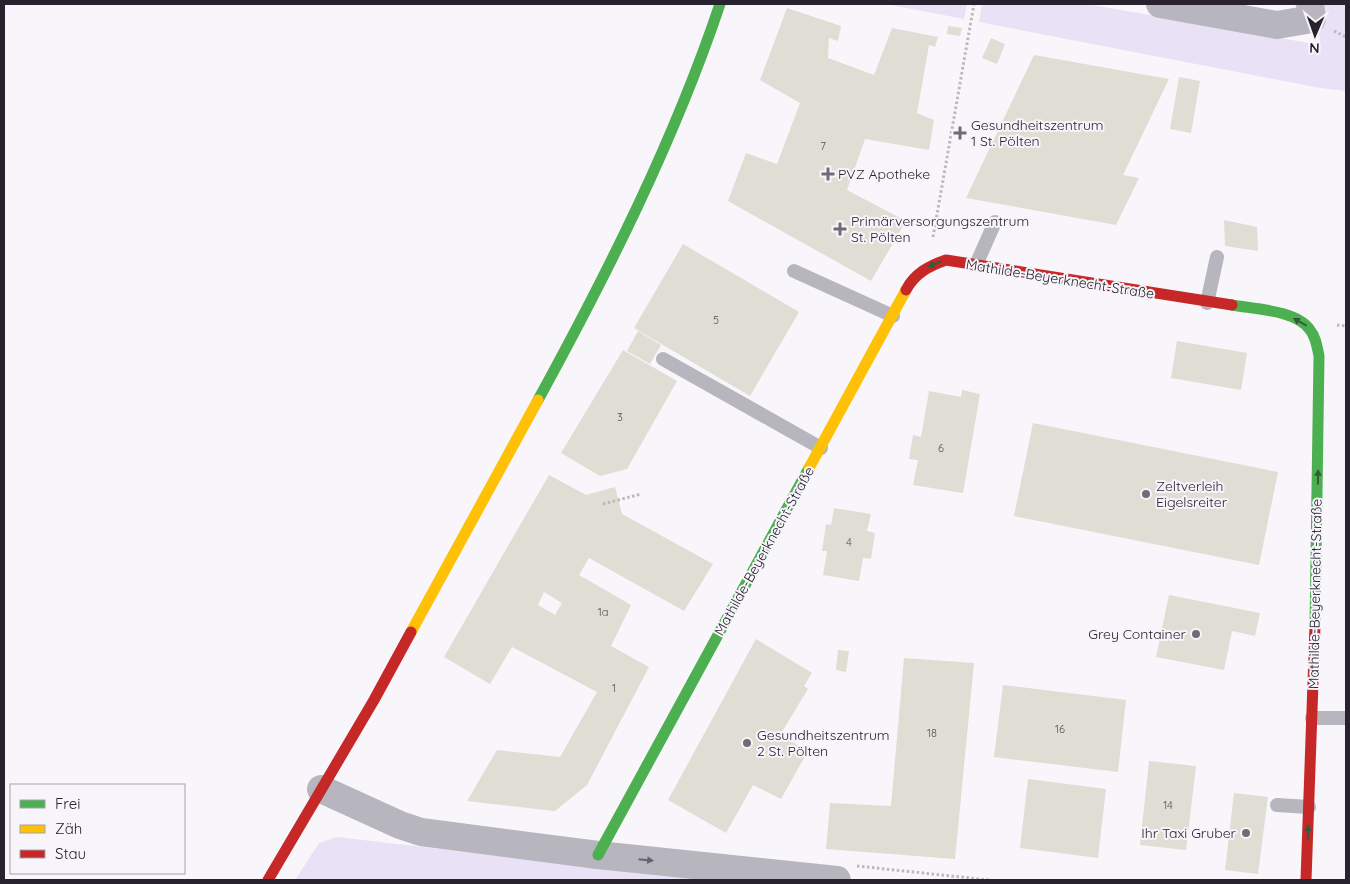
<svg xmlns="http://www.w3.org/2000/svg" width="1350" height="884" font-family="Quicksand,sans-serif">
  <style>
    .green { fill: #e9e1f5 }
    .building { fill: #deded4; fill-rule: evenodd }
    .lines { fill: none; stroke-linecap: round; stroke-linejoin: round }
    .path { stroke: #bbb9be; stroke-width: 3; stroke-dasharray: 2.5 2.5; stroke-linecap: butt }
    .lane { stroke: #b7b5bd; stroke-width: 14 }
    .street { stroke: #b7b5bd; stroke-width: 28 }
    .fast { stroke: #4caf50; stroke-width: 11 }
    .slow { stroke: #ffc107; stroke-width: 11 }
    .jam { stroke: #c62828; stroke-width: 11 }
    .oneway { fill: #365a3c }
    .oneway2 { fill: #68646e }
    .poi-dot { fill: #706c75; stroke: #f7f5fb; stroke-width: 2 }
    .labels { text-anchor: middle; stroke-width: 4; stroke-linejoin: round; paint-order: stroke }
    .number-label { font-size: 11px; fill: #555158 }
    .poi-label { font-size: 14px; fill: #27222e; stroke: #f7f5fb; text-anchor: start }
    .street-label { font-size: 14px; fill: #27222e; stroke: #f7f5fb }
  </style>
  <rect width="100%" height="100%" fill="#f8f6fa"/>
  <path class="green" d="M 886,4 L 967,4 L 964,19 Z
    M 982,4 L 1087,4 L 1320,45 L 1317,4 L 1346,4 L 1346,91 L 1320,88 L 979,22 Z
    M 337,837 L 706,880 L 295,880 L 319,843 Z"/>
  <path class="building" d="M 787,8 L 841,26 L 838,41 L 829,38 L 828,58 L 874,75 L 892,28 L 938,37 L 935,47 L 929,45 L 917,113 L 934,120 L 929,150 L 865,139 L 847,190 L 906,221 L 871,281 L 728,201 L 746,153 L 777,164 L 800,103 L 760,80 Z
    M 948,26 L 962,28 L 960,36 L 947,34 Z
    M 991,38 L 1005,44 L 997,64 L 982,58 Z
    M 1034,55 L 1169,79 L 1123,175 L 1139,178 L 1116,225 L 966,198 Z
    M 1179,77 L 1200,81 L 1191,133 L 1170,129 Z
    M 1224,220 L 1257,227 L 1258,251 L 1225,246 Z
    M 683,244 L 799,312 L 750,396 L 634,328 Z
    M 638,331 L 661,345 L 650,364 L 627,351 Z
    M 1177,341 L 1247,353 L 1241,390 L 1171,378 Z
    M 623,350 L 677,381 L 627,469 L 600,476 L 561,453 Z
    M 962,390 L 980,394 L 963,493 L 913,485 L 918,460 L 909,459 L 913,435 L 921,437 L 929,391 L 961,397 Z
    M 1033,423 L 1278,472 L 1259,565 L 1014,516 Z
    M 549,475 L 586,495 L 615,487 L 622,514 L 713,564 L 684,611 L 589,558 L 579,575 L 631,605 L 611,646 L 649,667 L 587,785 L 555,811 L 467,801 L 497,750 L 560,757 L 597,692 L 512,647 L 490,684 L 444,657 ZM 544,592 L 562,603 L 555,615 L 538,605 Z
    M 834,508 L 871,514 L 867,531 L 875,533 L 871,559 L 863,558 L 859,581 L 823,575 L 827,551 L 822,551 L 826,524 L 831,525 Z
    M 1169,595 L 1260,613 L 1255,636 L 1232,631 L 1224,670 L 1156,657 Z
    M 756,639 L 812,673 L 804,686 L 808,689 L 780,735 L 808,751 L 781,799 L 753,785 L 726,833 L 668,800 Z
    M 838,650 L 849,651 L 846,672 L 836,670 Z
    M 904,658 L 974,663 L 955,859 L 826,849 L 830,803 L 891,806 Z
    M 1003,685 L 1126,700 L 1118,772 L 994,757 Z
    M 1149,761 L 1196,766 L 1186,850 L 1140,845 Z
    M 1028,779 L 1106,789 L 1098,858 L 1020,848 Z
    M 1234,793 L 1268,797 L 1258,874 L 1225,870 Z"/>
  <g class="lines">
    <path class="path" d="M 1334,31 L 1346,37
      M 933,237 L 974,4
      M 1337,325 L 1346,326
      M 603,504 L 641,494
      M 857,866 L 989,880"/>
    <path class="lane" d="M 976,265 L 995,222
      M 794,271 L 893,316
      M 1207,303 L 1217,257
      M 663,359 L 821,448
      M 1312,718 L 1346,718
      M 1277,805 L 1309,807"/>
    <path class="street" d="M 1160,4 L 1277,25 L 1312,19 L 1310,4
      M 321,789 L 400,825 L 421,832 L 598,855 L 837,880"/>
    <path class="fast" d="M 1232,305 C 1253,309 1297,310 1310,330 C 1316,337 1317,347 1319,356 L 1315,626
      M 538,400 C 607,274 674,141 720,4
      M 598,855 L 809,468"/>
    <path class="slow" d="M 809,468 L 906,290
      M 411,632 L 538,400"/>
    <path class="jam" d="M 906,290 C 915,273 929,266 946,260 L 1232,305
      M 268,880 L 374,700 L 411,632
      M 1306,880 L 1315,626"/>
  </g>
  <defs><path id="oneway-solid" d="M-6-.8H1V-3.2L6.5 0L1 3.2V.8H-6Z" transform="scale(1.25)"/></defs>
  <g class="oneway">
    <use href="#oneway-solid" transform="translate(935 264) rotate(158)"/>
    <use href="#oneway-solid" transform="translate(1300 322) rotate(-151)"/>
    <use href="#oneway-solid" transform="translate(1318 477) rotate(-89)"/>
    <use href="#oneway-solid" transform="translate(1308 832) rotate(-88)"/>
  </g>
  <use class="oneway2" href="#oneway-solid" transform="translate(646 860) rotate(6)"/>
  <g class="poi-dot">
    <path d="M957.5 125.5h5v5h5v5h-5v5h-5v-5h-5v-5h5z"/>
    <path d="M825.5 166.5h5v5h5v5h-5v5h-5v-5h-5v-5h5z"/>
    <path d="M837.5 221.5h5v5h5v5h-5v5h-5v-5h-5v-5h5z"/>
    <circle cx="1146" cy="494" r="5"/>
    <circle cx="1196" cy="634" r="5"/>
    <circle cx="747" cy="743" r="5"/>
    <circle cx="1246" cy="833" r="5"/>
  </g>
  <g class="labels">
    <g class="number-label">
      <text x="823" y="150">7</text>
      <text x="716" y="324">5</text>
      <text x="620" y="421">3</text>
      <text x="941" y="452">6</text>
      <text x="849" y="546">4</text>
      <text x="603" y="616">1a</text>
      <text x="614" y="692">1</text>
      <text x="1060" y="733">16</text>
      <text x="932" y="737">18</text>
      <text x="1168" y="809">14</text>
    </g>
    <g class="poi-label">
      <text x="971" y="130">Gesundheitszentrum<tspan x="971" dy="16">1 St. Pölten</tspan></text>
      <text x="838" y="179">PVZ Apotheke</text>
      <text x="851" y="226">Primärversorgungszentrum<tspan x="851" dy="16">St. Pölten</tspan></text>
      <text x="1156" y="491">Zeltverleih<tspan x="1156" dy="16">Eigelsreiter</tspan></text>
      <text x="1186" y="639" text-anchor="end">Grey Container</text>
      <text x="757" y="740">Gesundheitszentrum<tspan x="757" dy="16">2 St. Pölten</tspan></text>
      <text x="1236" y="838" text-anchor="end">Ihr Taxi Gruber</text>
    </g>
    <g class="street-label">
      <text transform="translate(1060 279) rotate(9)" y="5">Mathilde-Beyerknecht-Straße</text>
      <text transform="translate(764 551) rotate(-61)" y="5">Mathilde-Beyerknecht-Straße</text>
      <text transform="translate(1315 594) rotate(-89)" y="5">Mathilde-Beyerknecht-Straße</text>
    </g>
  </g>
  <rect width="1350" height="884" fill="none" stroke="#27222e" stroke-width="10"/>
  <rect x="10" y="784" width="175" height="90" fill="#f7f5fb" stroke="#a4a1a9"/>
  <rect x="20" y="800" width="25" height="8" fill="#4caf50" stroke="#a4a1a9"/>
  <text x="55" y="809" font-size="15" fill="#27222e">Frei</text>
  <rect x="20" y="825" width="25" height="8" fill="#ffc107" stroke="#a4a1a9"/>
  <text x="55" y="834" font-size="15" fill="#27222e">Zäh</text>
  <rect x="20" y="850" width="25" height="8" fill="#c62828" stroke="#a4a1a9"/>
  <text x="55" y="859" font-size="15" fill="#27222e">Stau</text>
  <g transform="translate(1315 35) rotate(182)" stroke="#f7f5fb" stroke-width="4" paint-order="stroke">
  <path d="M0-4L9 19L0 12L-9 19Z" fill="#27222e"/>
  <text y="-8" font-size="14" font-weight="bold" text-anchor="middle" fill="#27222e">N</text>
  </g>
</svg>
